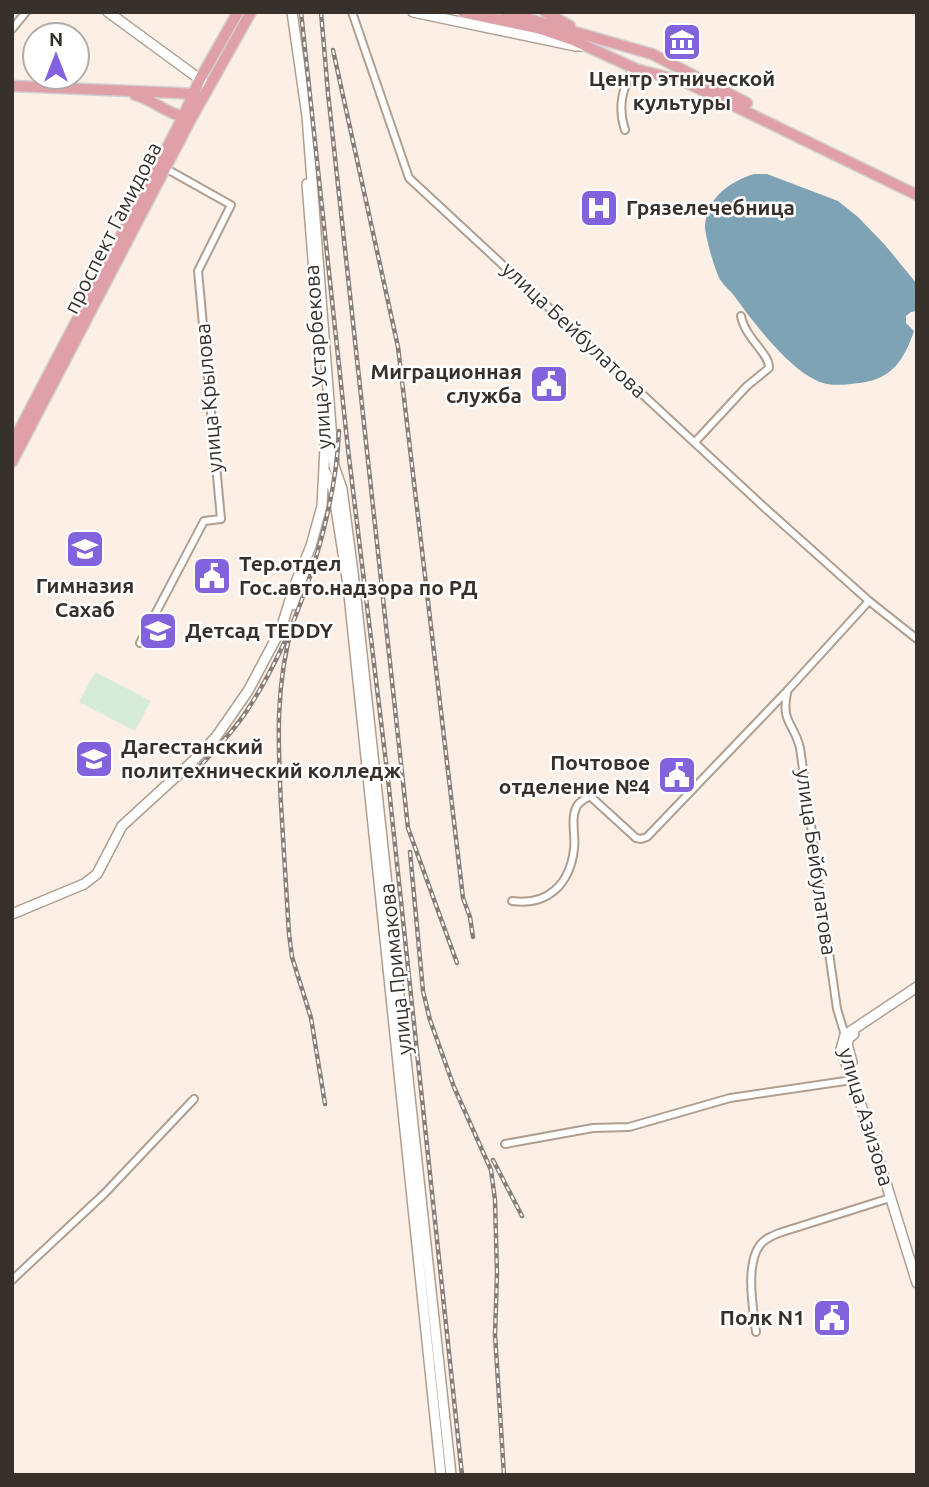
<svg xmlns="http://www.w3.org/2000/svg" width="929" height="1487" font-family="Ubuntu,sans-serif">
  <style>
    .green { fill: #d6ebda }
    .water { fill: #7ea3b4 }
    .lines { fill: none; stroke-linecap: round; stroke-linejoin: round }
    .street-casing { stroke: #b19e8f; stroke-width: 10 }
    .secondary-casing { stroke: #b19e8f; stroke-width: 12 }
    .primary-casing { stroke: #d3d1d0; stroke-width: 13 }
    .street { stroke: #fff; stroke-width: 6 }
    .secondary { stroke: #fff; stroke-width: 9 }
    .primary { stroke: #e0a0a8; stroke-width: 10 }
    .rail-casing { stroke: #887e77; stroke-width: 4.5 }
    .rail { stroke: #fff; stroke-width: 2; stroke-dasharray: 5; stroke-linecap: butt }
    .labels { text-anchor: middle; stroke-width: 5; stroke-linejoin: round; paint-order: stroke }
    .poi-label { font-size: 21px; font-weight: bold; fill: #38302a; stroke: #fff; text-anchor: start }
    .street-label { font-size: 21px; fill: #38302a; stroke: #fff }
  </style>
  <rect width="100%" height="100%" fill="#fcf0e6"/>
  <path class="green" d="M 95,672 L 151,701 L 135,731 L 79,702 Z"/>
  <path class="water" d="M 754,174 L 767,174 L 838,201 L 858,217 L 885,245 L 917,284 L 917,311 L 911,312 L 906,316 L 906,323 L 914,331 C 904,360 892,379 860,383 C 849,384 838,386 827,384 C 795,378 754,323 735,297 C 731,291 725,287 721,281 C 716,275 704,233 705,225 C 708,197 729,182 754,174 Z"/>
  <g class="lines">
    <defs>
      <path id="street" d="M 352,12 L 409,178 L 765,508 L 869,601 L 917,639
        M 12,29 L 26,12
        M 625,130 C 617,106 623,89 633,67
        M 695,442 L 747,386 L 769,368 C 770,354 745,338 741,316
        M 140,643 L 204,521 L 221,519 L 198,271 L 231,205 L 165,168
        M 787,693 C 781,723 794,723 800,748 L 837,1009 L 845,1035
        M 512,901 C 548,906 570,884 574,849 C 576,836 570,818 577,806 C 580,801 585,799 590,796 L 636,838 L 641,839 L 647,837 L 787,691 L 869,601
        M 505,1144 L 593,1128 L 629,1127 L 730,1098 L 852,1080
        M 12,1280 L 105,1193 L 194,1099
        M 756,1332 C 753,1308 745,1265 760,1245 C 764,1239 772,1236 779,1233 L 890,1198"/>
      <path id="secondary" d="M 108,12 L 205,83
        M 292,12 L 307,116 L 334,466 L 342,489 L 354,580 L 451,1475
        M 413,12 L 575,46 L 586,46
        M 307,184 L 316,296
        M 326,473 L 333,489 L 348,585 L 441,1475
        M 294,605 L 308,569
        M 12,914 L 84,884 L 97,874 L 122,826 L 193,761 L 216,737 L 248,691 L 281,629 L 294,587 L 311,546 L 322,506 L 326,428
        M 917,987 L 845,1035 L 841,1049 L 868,1125 L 917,1283
        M 852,1062 L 847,1044 L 849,1038 L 854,1034"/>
      <path id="primary" d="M 463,12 L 538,28 L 573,40 L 636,69 L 685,82 L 917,195
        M 505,12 L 652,54 L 747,103
        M 545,12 L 570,26
        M 12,86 L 178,93 L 192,94 L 198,97
        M 135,95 C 154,100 169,116 189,117
        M 12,444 L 183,117 L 200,79 L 238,12
        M 12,462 L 192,117 L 251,12"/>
    </defs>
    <use href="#street" class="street-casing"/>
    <use href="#secondary" class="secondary-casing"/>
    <use href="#primary" class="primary-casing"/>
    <use href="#street" class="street"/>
    <use href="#secondary" class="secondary"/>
    <use href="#primary" class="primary"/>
    <defs>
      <path id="rail" d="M 301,12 L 348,449 L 388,779 L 462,1475
        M 321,12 L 328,93 L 408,828 L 457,963
        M 333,50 L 398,347 L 463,898 L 470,917 L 473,937
        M 293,624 C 275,684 278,744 281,805 C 284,848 286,891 289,934 L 292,957 L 311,1018 L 325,1104
        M 189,778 C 209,756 232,734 248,709 C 297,634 335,520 339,431
        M 410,852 L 423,991 L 430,1020 L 454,1087 L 491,1170 L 495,1200 L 497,1274 L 495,1335 L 504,1475
        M 493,1160 L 522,1216"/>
    </defs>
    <use href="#rail" class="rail-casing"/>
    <use href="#rail" class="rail"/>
  </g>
  <defs>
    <symbol id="museum-square" viewBox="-11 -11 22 22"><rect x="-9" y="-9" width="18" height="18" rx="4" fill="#8362dd" stroke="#fff"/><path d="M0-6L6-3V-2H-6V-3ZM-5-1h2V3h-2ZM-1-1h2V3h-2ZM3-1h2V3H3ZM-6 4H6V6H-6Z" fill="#fff"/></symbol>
    <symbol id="hospital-square" viewBox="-11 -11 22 22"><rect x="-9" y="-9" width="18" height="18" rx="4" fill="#8362dd" stroke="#fff"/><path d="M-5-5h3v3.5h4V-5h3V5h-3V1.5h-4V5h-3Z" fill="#fff"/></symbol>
    <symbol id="civic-square" viewBox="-11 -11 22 22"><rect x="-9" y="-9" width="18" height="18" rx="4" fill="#8362dd" stroke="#fff"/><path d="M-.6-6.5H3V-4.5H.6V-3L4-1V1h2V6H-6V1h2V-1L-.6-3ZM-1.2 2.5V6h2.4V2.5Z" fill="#fff"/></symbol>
    <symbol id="school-square" viewBox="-11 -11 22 22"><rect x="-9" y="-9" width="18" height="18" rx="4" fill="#8362dd" stroke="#fff"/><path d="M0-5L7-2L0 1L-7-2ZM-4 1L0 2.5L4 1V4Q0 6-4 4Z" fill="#fff"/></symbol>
    <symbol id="university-square" viewBox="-11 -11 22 22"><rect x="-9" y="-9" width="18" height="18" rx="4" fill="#8362dd" stroke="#fff"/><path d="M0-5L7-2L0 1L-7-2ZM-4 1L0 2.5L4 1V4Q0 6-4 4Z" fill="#fff"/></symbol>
  </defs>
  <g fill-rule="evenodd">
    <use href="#museum-square" x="660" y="20" width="44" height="44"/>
    <use href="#hospital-square" x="577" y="186" width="44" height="44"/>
    <use href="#civic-square" x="527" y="362" width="44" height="44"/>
    <use href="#school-square" x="63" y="527" width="44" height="44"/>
    <use href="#civic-square" x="190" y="554" width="44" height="44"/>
    <use href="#school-square" x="136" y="609" width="44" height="44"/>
    <use href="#university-square" x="72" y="737" width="44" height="44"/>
    <use href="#civic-square" x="655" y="753" width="44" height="44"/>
    <use href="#civic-square" x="810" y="1296" width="44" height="44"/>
  </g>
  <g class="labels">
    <g class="poi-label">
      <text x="682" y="86" text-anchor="middle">Центр этнической<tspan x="682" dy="24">культуры</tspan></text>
      <text x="626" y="215">Грязелечебница</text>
      <text x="522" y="379" text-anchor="end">Миграционная<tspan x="522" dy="24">служба</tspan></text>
      <text x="239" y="571">Тер.отдел<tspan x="239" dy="24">Гос.авто.надзора по РД</tspan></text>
      <text x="85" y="593" text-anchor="middle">Гимназия<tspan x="85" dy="24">Сахаб</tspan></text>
      <text x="185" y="638">Детсад TEDDY</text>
      <text x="121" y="754">Дагестанский<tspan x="121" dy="24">политехнический колледж</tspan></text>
      <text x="650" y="770" text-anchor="end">Почтовое<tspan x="650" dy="24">отделение №4</tspan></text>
      <text x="805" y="1325" text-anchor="end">Полк N1</text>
    </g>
    <g class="street-label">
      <text transform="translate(113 228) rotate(-63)" y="7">проспект Гамидова</text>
      <text transform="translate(574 330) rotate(43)" y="7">улица Бейбулатова</text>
      <text transform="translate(318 357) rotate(-94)" y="7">улица Устарбекова</text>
      <text transform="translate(209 398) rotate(-95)" y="7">улица Крылова</text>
      <text transform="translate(816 862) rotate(82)" y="7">улица Бейбулатова</text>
      <text transform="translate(396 969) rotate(-96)" y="7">улица Примакова</text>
      <text transform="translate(866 1117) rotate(73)" y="7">улица Азизова</text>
    </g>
  </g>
  <rect width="929" height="1487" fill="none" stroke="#38302a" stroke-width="28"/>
  <g transform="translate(56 56)"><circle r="33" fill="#ffffff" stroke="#afacaa" stroke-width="2"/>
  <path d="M0-5L12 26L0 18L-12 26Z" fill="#8362dd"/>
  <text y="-10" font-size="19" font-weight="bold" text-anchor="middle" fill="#38302a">N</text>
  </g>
</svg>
